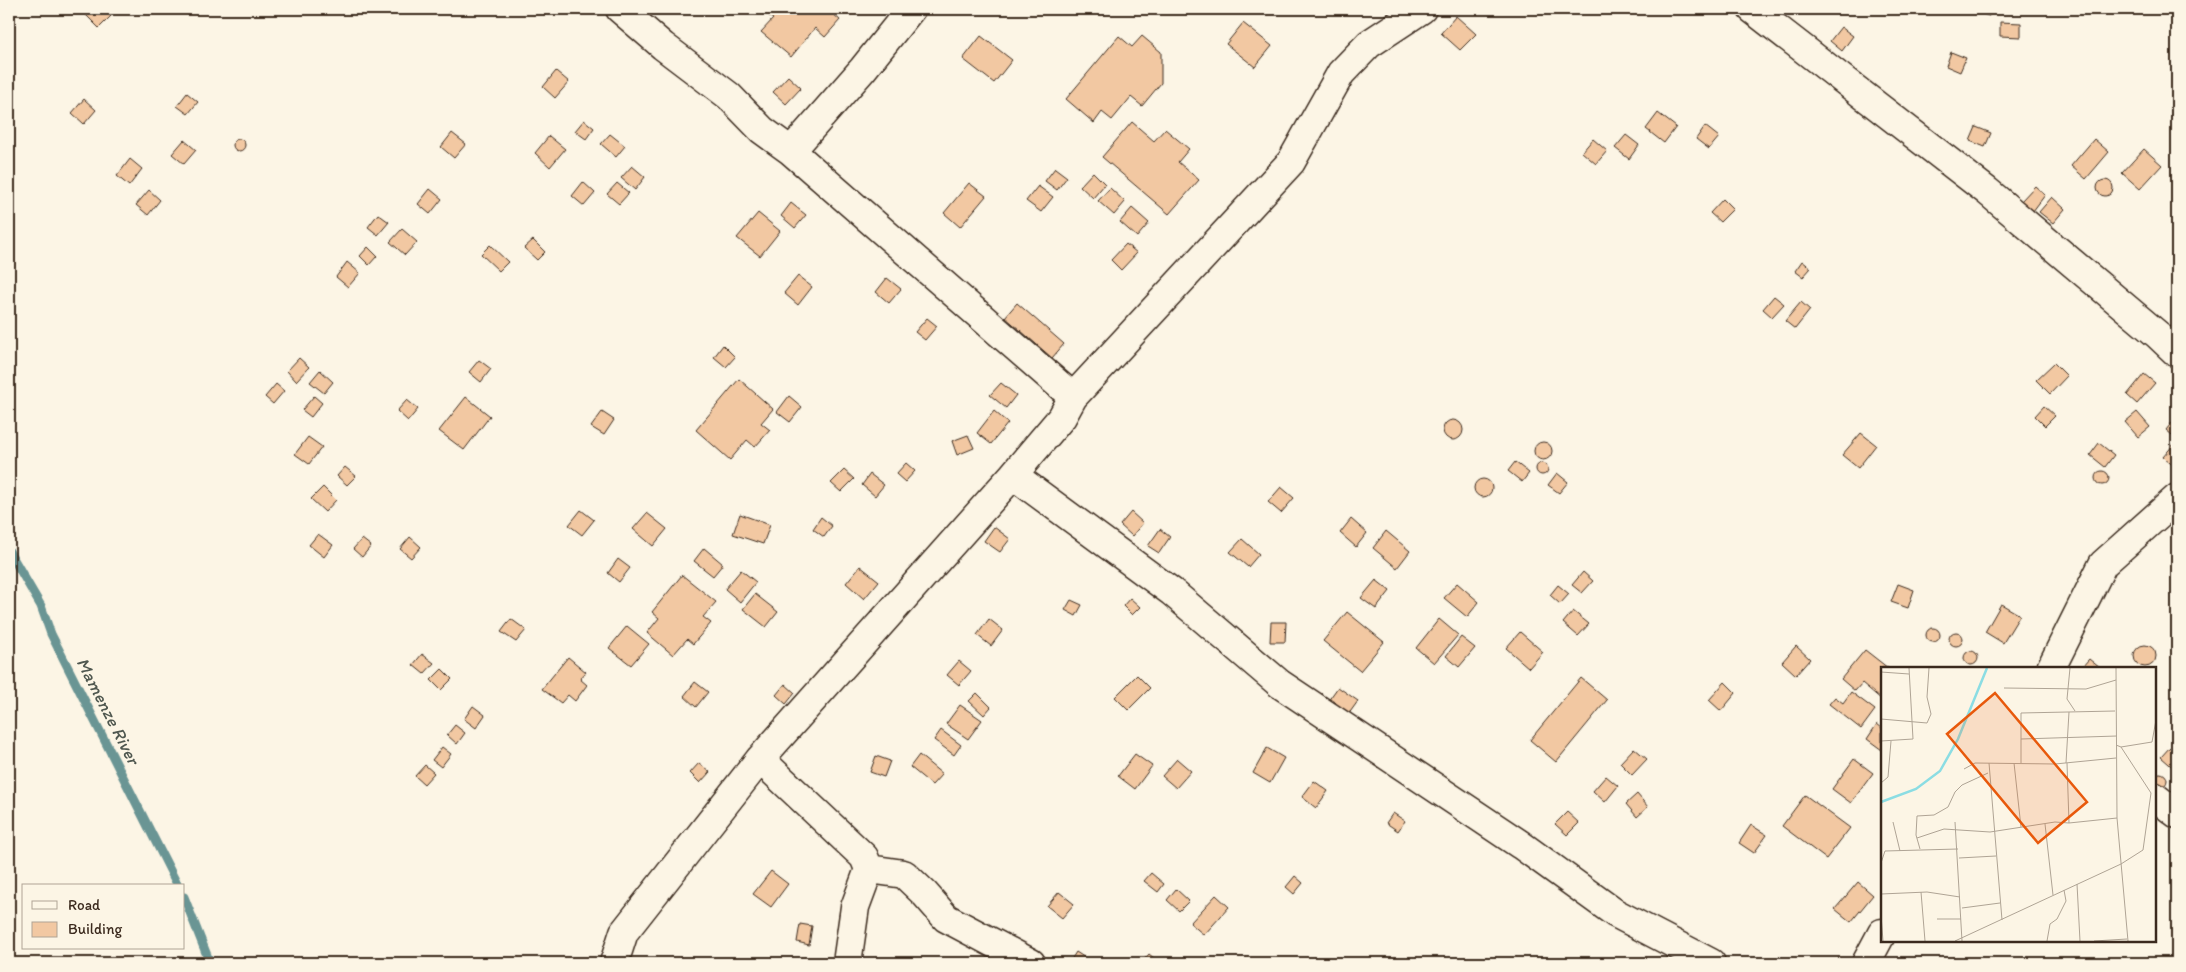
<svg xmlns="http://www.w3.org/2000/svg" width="2186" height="972" font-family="Itim,sans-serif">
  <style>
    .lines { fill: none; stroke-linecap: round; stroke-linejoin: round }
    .stream { stroke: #6b9594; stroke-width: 9 }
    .building { fill: #f2c8a2; stroke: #3b2a1e }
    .minor-casing { stroke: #3b2a1e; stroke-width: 31 }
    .minor { stroke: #fcf5e5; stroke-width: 28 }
    .labels { text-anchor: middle; stroke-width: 4.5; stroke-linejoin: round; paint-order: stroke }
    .water-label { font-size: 18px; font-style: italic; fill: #4f574f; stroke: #fcf5e5 }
    .inset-river { fill: none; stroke: #8bdde3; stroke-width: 2.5 }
    .inset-road { fill: none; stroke: #afa495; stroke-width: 1 }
    .view { fill: #e8590c; fill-opacity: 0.15; stroke: #e8590c; stroke-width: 2.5 }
    .inset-edge { fill: none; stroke: #3b2a1e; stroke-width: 2.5 }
  </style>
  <rect width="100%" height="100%" fill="#fcf5e5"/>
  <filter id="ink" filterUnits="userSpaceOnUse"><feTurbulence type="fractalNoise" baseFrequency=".02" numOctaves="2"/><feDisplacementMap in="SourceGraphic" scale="10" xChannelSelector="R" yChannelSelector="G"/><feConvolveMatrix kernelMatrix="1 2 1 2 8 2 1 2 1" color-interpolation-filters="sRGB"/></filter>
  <g filter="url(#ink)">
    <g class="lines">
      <path class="stream" d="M 9,551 L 41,606 L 51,634 L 178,886
        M 184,897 L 210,963"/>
    </g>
    <path class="building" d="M 91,9 L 103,9 L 111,16 L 99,28 L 85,14 Z
      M 764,9 L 827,9 L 840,20 L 825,37 L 815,28 L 791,57 L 761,32 L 773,19 L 763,11 Z
      M 1965,9 L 1991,9 L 1989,16 Z
      M 1456,16 L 1476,34 L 1460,50 L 1441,33 Z
      M 2000,22 L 2021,23 L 2021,37 L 2000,36 Z
      M 1243,23 L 1272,46 L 1255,67 L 1226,44 Z
      M 1841,27 L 1853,36 L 1842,51 L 1830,41 Z
      M 981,36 L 1012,60 L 994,83 L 963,59 Z
      M 1119,36 L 1132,47 L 1142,36 L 1161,52 L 1161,83 L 1142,106 L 1131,97 L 1112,120 L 1102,112 L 1094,123 L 1066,99 Z
      M 1951,52 L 1966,58 L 1960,72 L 1946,66 Z
      M 556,71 L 569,82 L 555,98 L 543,87 Z
      M 788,76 L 801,88 L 786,104 L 773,92 Z
      M 187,93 L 198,102 L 188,114 L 177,106 Z
      M 84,99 L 96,110 L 84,124 L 72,113 Z
      M 1658,113 L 1676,127 L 1664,143 L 1646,129 Z
      M 584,120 L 594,128 L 586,139 L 575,131 Z
      M 1132,122 L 1154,141 L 1165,129 L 1189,149 L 1178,162 L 1199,180 L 1169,214 L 1102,157 Z
      M 1705,126 L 1719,137 L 1709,149 L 1696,139 Z
      M 1976,127 L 1991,133 L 1985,147 L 1970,141 Z
      M 452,133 L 466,144 L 454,158 L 441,147 Z
      M 610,134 L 625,146 L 616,157 L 601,144 Z
      M 1626,135 L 1639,145 L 1629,159 L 1615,148 Z
      M 549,136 L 565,149 L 550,167 L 535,153 Z
      M233 145a6 6 0 1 1 12 0a6 6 0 1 1-12 0Z
      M 1593,139 L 1607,151 L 1596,164 L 1582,152 Z
      M 2094,139 L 2109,152 L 2086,179 L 2071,166 Z
      M 184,140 L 196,150 L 184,164 L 172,154 Z
      M 2144,149 L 2162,165 L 2140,189 L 2122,173 Z
      M 130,159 L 142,169 L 129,186 L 117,176 Z
      M 632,166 L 645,177 L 635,190 L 621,178 Z
      M 1055,168 L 1067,177 L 1057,190 L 1045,181 Z
      M 1093,172 L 1105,184 L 1093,198 L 1080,186 Z
      M2097 188a8 8 0 1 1 16 0a8 8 0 1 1-16 0Z
      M 583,182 L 595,193 L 584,206 L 572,196 Z
      M 617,183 L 629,193 L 619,204 L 607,194 Z
      M 969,183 L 986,196 L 960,227 L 944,213 Z
      M 1038,186 L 1053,197 L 1041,212 L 1026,201 Z
      M 2035,186 L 2045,195 L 2033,211 L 2021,201 Z
      M 1110,188 L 1125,202 L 1114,215 L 1098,201 Z
      M 430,189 L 442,199 L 430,214 L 418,204 Z
      M 149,190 L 160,200 L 148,215 L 136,205 Z
      M 2052,197 L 2065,209 L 2053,223 L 2039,212 Z
      M 1723,199 L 1733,209 L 1720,222 L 1710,213 Z
      M 791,203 L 806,215 L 795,228 L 781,216 Z
      M 1132,208 L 1149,223 L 1137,237 L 1120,222 Z
      M 758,213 L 780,231 L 760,256 L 737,238 Z
      M 378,214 L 389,222 L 378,235 L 368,227 Z
      M 402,229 L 417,242 L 405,255 L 390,242 Z
      M 533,240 L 545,252 L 537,260 L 524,248 Z
      M 1126,244 L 1137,253 L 1121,270 L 1111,260 Z
      M 490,245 L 508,262 L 499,271 L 481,254 Z
      M 368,247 L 377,256 L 369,265 L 360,256 Z
      M 1802,261 L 1811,268 L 1803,277 L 1795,271 Z
      M 347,262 L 360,273 L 348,287 L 336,277 Z
      M 798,276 L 812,287 L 798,305 L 784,293 Z
      M 887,278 L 901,289 L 889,303 L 876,292 Z
      M 1774,296 L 1784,304 L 1772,317 L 1763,309 Z
      M 1801,302 L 1810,310 L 1795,329 L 1785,321 Z
      M 1017,303 L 1064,344 L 1052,358 L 1005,317 Z
      M 927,318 L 937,326 L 925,340 L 915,332 Z
      M 723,345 L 735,357 L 726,367 L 714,357 Z
      M 299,358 L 309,367 L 296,381 L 287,371 Z
      M 479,360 L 491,369 L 481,382 L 469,372 Z
      M 2054,363 L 2067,376 L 2050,394 L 2036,380 Z
      M 320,370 L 333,382 L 324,393 L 310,382 Z
      M 2144,374 L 2155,383 L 2137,404 L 2127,395 Z
      M 739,379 L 773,409 L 761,423 L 770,430 L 755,447 L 747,440 L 730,460 L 696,430 Z
      M 1001,383 L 1016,395 L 1006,408 L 990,395 Z
      M 276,384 L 284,391 L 273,404 L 265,397 Z
      M 314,396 L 322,403 L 311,417 L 302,410 Z
      M 789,396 L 802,407 L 790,422 L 777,412 Z
      M 466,397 L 490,416 L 464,450 L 439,431 Z
      M 407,400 L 418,409 L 408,421 L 397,411 Z
      M 2044,406 L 2055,416 L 2045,426 L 2035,416 Z
      M 994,411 L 1008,423 L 991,444 L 977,433 Z
      M 602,412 L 614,420 L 604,435 L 591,427 Z
      M 2137,412 L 2150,427 L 2138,437 L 2125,422 Z
      M 2177,416 L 2177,439 L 2166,430 Z
      M1443 430a10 10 0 1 1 20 0a10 10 0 1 1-20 0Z
      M 1861,433 L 1876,445 L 1858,468 L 1842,455 Z
      M 968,435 L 974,448 L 957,455 L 952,441 Z
      M 308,437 L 322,447 L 309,464 L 295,454 Z
      M1534 451a9 9 0 1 1 18 0a9 9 0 1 1-18 0Z
      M 2099,443 L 2114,455 L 2105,467 L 2090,455 Z
      M 2174,444 L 2177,446 L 2176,468 L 2163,457 Z
      M 1515,462 L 1529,473 L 1522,482 L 1508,471 Z
      M1536 469a6 6 0 1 1 12 0a6 6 0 1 1-12 0Z
      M 906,463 L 915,471 L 905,482 L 896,474 Z
      M 345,467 L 356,476 L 347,485 L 337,476 Z
      M 844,470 L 854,479 L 841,492 L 831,483 Z
      M2095 478a7 7 0 1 1 14 0a7 7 0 1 1-14 0Z
      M 1557,473 L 1568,482 L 1559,493 L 1548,485 Z
      M 870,474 L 884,485 L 875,496 L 862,485 Z
      M1474 488a9 9 0 1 1 18 0a9 9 0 1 1-18 0Z
      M 323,487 L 336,500 L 325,512 L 311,499 Z
      M 1281,487 L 1294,498 L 1281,513 L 1268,502 Z
      M 581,510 L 594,520 L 582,535 L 569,525 Z
      M 1131,512 L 1143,523 L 1132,536 L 1120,525 Z
      M 647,513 L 667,529 L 653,546 L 633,529 Z
      M 740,514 L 770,525 L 763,544 L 733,534 Z
      M 821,517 L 832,526 L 824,537 L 813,529 Z
      M 1351,519 L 1367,533 L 1356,547 L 1340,533 Z
      M 994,527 L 1010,539 L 1000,552 L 984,541 Z
      M 1160,529 L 1170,537 L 1159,553 L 1148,546 Z
      M 1386,531 L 1410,551 L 1397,568 L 1373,548 Z
      M 318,534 L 333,545 L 324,557 L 309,545 Z
      M 410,537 L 421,547 L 411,558 L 400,549 Z
      M 362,539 L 371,546 L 362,557 L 353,549 Z
      M 1242,539 L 1259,554 L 1248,567 L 1230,552 Z
      M 704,548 L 723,564 L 713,576 L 694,561 Z
      M 618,559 L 630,568 L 619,582 L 608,573 Z
      M 860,566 L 879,581 L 864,599 L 846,583 Z
      M 741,570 L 756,582 L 740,602 L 725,589 Z
      M 1583,572 L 1593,581 L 1582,593 L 1572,585 Z
      M 682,575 L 716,602 L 703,617 L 711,623 L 693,644 L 687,639 L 673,655 L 647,633 L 659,618 L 652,612 Z
      M 1376,580 L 1390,591 L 1376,609 L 1361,598 Z
      M 1457,583 L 1479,602 L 1467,617 L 1444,598 Z
      M 1898,584 L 1914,590 L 1908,608 L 1891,602 Z
      M 1558,585 L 1569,594 L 1560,604 L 1550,595 Z
      M 755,594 L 778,612 L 766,627 L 743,609 Z
      M 1130,598 L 1140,607 L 1132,615 L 1123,606 Z
      M 1071,600 L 1082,605 L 1076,616 L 1065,610 Z
      M 2001,604 L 2020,615 L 2003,643 L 1985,632 Z
      M 1573,611 L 1589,624 L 1578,636 L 1563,623 Z
      M 1347,612 L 1384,642 L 1360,671 L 1323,641 Z
      M 511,619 L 526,630 L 516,642 L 501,632 Z
      M 989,619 L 1003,630 L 991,646 L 977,635 Z
      M 1439,619 L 1458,635 L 1434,663 L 1416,648 Z
      M 1271,622 L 1286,622 L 1285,642 L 1270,642 Z
      M 627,626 L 649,644 L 631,665 L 609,648 Z
      M1926 635a7 7 0 1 1 14 0a7 7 0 1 1-14 0Z
      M1949 639a7 7 0 1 1 14 0a7 7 0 1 1-14 0Z
      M 1520,632 L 1543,652 L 1529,668 L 1506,648 Z
      M 1461,637 L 1475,648 L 1459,667 L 1446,656 Z
      M2134 656a11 11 0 1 1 22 0a11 11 0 1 1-22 0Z
      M 1796,646 L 1810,659 L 1796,675 L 1782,662 Z
      M 1865,650 L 1888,668 L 1882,668 L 1882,700 L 1862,683 L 1855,691 L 1841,679 Z
      M1964 658a7 7 0 1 1 14 0a7 7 0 1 1-14 0Z
      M 422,654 L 434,663 L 424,674 L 413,665 Z
      M 568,657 L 586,672 L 580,679 L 587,685 L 575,701 L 568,695 L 561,703 L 542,689 Z
      M 2089,659 L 2100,668 L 2081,668 Z
      M 959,661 L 971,671 L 959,685 L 947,675 Z
      M 442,669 L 452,679 L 441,690 L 431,680 Z
      M 1137,675 L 1150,688 L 1128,710 L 1115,697 Z
      M 1581,678 L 1607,700 L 1556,762 L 1530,740 Z
      M 695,682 L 708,692 L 696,707 L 684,696 Z
      M 1725,682 L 1736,693 L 1721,711 L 1709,700 Z
      M 785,684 L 795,693 L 786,704 L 776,695 Z
      M 1338,687 L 1358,701 L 1348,715 L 1328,701 Z
      M 1851,692 L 1875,710 L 1861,729 L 1829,704 L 1835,697 L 1843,703 Z
      M 977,693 L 991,707 L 984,715 L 969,701 Z
      M 960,705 L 982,720 L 968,739 L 946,724 Z
      M 473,706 L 485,715 L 476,728 L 464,719 Z
      M 1877,724 L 1882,728 L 1882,750 L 1867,739 Z
      M 455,725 L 465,733 L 457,744 L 447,735 Z
      M 941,730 L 961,745 L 954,755 L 934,740 Z
      M 442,747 L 451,754 L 441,767 L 432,760 Z
      M 2170,747 L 2177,754 L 2177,771 L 2161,757 Z
      M 1267,748 L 1284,758 L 1270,783 L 1253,773 Z
      M 1634,748 L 1647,759 L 1632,775 L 1620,763 Z
      M 1135,754 L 1152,766 L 1135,789 L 1118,776 Z
      M 919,755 L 942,774 L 932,785 L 910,767 Z
      M 876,756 L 890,761 L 884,777 L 870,772 Z
      M 1177,759 L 1191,771 L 1176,788 L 1162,776 Z
      M 1854,759 L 1873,773 L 1851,803 L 1832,789 Z
      M 699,763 L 710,772 L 700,783 L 690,773 Z
      M 425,765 L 434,773 L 424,784 L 415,776 Z
      M2153 780a7 7 0 1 1 14 0a7 7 0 1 1-14 0Z
      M 1606,776 L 1618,786 L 1605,802 L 1593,791 Z
      M 1314,781 L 1328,791 L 1316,808 L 1302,797 Z
      M 1637,794 L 1648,807 L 1637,817 L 1626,804 Z
      M 1805,795 L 1850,828 L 1826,859 L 1782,826 Z
      M 1567,812 L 1579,823 L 1567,835 L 1555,824 Z
      M 1393,813 L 1405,821 L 1398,831 L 1386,823 Z
      M 1751,825 L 1767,835 L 1754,853 L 1739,843 Z
      M 771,871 L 788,884 L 771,907 L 753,894 Z
      M 1151,873 L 1164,884 L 1158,892 L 1144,881 Z
      M 1295,876 L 1303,883 L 1294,894 L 1286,887 Z
      M 1858,882 L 1873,895 L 1851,922 L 1835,909 Z
      M 1176,889 L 1189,901 L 1179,911 L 1167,900 Z
      M 1059,892 L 1074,904 L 1062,918 L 1047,906 Z
      M 1216,895 L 1229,907 L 1204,935 L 1190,923 Z
      M 800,924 L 812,926 L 809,945 L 797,942 Z
      M 1076,952 L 1093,963 L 1069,963 Z
      M 1149,954 L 1160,963 L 1141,963 Z"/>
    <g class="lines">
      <defs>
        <path id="minor" d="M 620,9 L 663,46 L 729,96 L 762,130 L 791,151 L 1073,397
          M 1752,9 L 1987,191 L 2158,335 L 2177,353
          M 791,151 L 863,69 L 911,9
          M 1013,475 L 1172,592 L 1280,684 L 1521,845 L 1615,913 L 1711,963
          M 2051,668 L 2103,564 L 2177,498
          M 760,759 L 864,857 L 869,869 L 904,874 L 925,894 L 946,918 L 1031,963
          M 2155,797 L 2177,814
          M 614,963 L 624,932 L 760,759 L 1013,475 L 1062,417 L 1073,397 L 1291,162 L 1341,73 L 1369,44 L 1422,9
          M 847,963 L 855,907 L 869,869
          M 1866,963 L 1882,933"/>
      </defs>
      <use href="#minor" class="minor-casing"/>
      <use href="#minor" class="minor"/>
    </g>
  </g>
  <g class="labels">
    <g class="water-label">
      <text transform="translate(108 711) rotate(63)" y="6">Mamenze River</text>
    </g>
  </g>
  <g transform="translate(1881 667)">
    <rect width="275" height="275" fill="#fcf5e5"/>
    <path class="inset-river" d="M 0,135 L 35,122 L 59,104 L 77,72 L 106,1"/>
    <path class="inset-road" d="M 189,1 L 186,32 L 194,44M 235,1 L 236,151 L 247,274M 0,5 L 28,7M 123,21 L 205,22 L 235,13M 0,52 L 46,56 L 50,47 L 46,30 L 48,1M 140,72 L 236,69M 0,74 L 32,72 L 28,1M 240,80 L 271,75 L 275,53M 108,96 L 121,253M 133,96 L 140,160M 140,96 L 140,46 L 234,44M 185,96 L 188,45M 186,96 L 188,156M 83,102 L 94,96 L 174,97 L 235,91M 0,116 L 7,110 L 10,74M 12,155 L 19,184M 74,155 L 81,274M 164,157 L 172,228M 36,171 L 63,162 L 109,165 L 174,155 L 188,156 L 236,151M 39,182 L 35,168 L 36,149 L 53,148 L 67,140 L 74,125 L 81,118 L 107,106M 78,191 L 115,189M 0,196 L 4,184 L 77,182M 196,217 L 199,274M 40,225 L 44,274M 0,227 L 46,225 L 79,230M 81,241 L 119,236M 0,248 L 2,274M 56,252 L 80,252M 74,274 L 240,197 L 262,183 L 270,126 L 240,80 L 235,78M 166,274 L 169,257 L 176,252 L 185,234 L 183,223M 213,274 L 246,272"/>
    <path class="view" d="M 114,26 L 206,135 L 157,176 L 66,67 Z"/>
    <rect width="275" height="275" class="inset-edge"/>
  </g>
  <rect width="2186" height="972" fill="none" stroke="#fcf5e5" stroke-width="30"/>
  <rect x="15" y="15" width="2156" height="942" fill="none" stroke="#3b2a1e" stroke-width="2" filter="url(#ink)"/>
  <rect x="22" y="884" width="162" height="65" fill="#fcf5e5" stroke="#afa495"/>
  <rect x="32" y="901" width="25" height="8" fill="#fcf5e5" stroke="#afa495"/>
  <text x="68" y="910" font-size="15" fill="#3b2a1e">Road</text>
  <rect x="32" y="922" width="25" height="15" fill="#f2c8a2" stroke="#afa495"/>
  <text x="68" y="934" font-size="15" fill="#3b2a1e">Building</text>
</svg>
